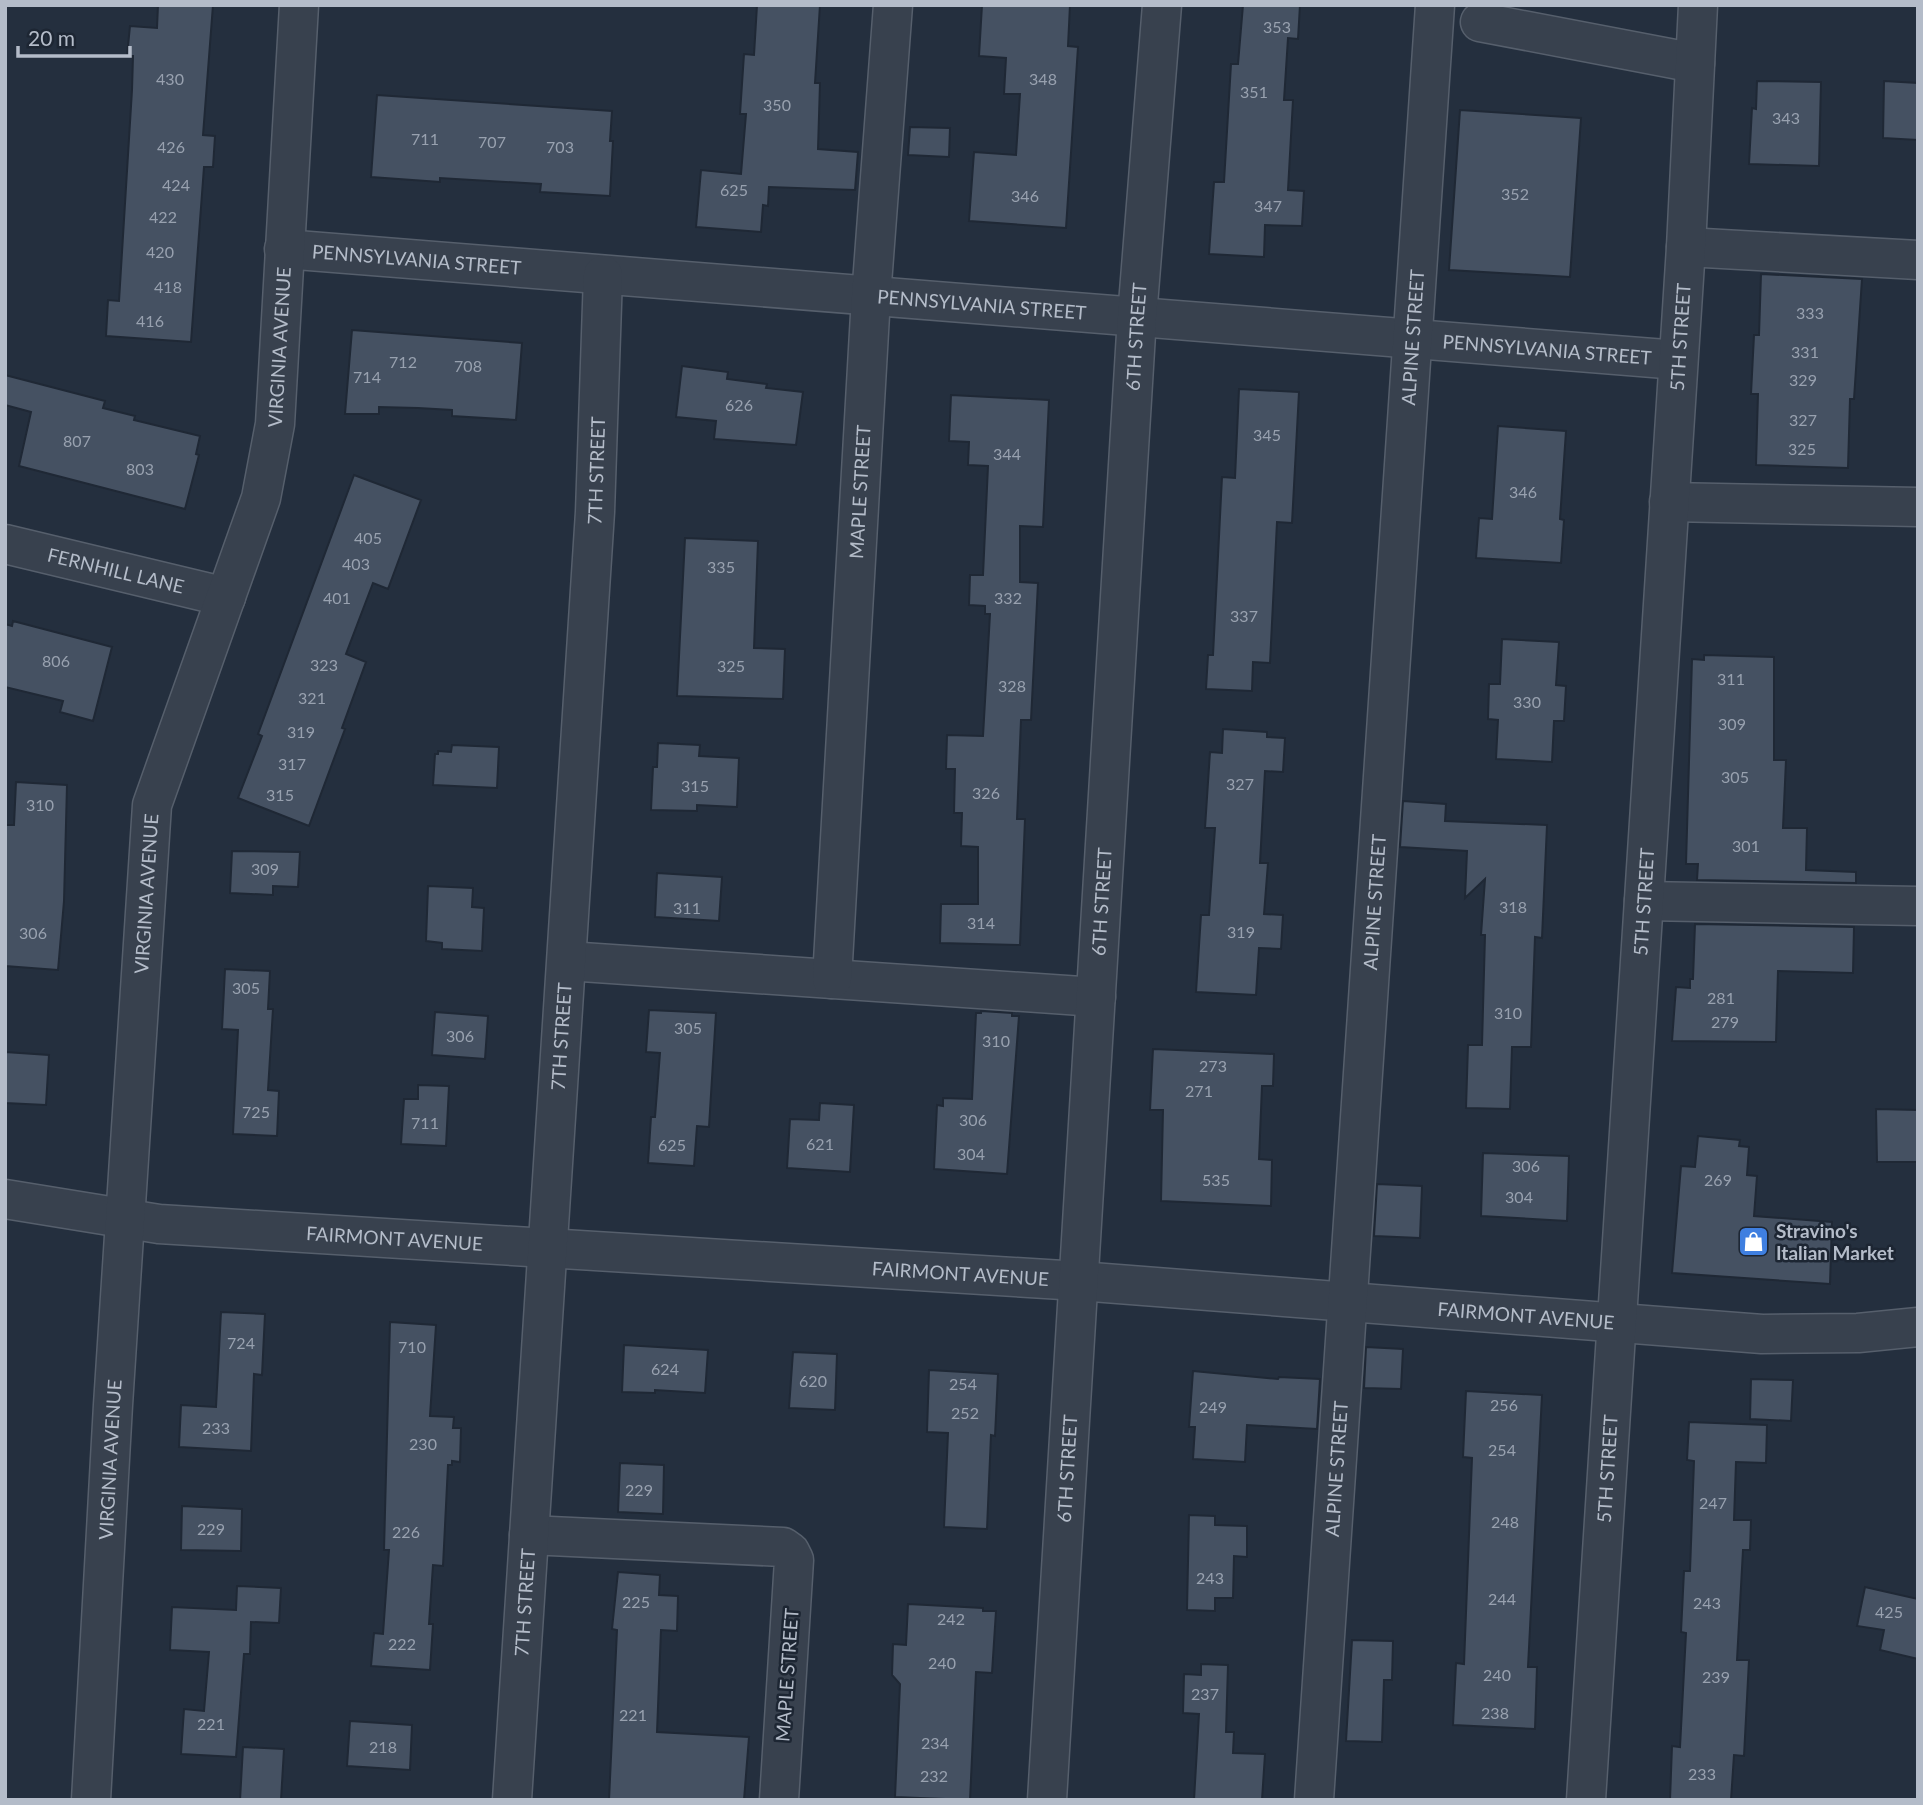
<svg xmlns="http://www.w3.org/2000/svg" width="1923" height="1805" font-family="Lato,sans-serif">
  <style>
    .building { fill: #455162; stroke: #1f2835; stroke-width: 2 }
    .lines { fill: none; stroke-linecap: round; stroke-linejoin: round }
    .minor-casing { stroke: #565f6c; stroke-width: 41 }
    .minor { stroke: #38414e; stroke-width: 38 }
    .labels { text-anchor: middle; stroke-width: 5; stroke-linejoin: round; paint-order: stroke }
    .number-label { font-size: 16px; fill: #98a1af }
    .street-label { font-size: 19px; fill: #b4bcc9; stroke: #1d2633 }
    .poi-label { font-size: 19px; font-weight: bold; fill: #b4bcc9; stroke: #1d2633; text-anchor: start }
  </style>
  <rect width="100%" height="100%" fill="#242f3e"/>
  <path class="building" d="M 158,5 L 213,5 L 203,135 L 215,136 L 213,167 L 204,167 L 191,342 L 106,336 L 108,300 L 119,301 L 132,90 L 133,56 L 127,56 L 130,26 L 157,28 Z
    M 757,5 L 820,5 L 815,83 L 820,83 L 818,149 L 858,152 L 855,190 L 769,187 L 768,206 L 763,205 L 761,232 L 696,227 L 701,170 L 741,174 L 746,114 L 740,114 L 744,54 L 754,55 Z
    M 982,5 L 1070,5 L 1068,46 L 1078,47 L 1066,228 L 969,221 L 974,152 L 1016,155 L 1020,94 L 1004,94 L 1006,58 L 979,56 Z
    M 1243,5 L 1300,5 L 1298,39 L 1288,38 L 1284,100 L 1293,100 L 1288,190 L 1304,191 L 1302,226 L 1265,225 L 1264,257 L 1209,254 L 1214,182 L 1224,182 L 1231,64 L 1238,64 Z
    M 1757,81 L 1821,82 L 1819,166 L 1749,164 L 1752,108 L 1756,109 Z
    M 1884,81 L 1918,83 L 1918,140 L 1883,138 Z
    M 377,95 L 612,111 L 610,141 L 613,141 L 610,196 L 540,192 L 541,184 L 440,178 L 440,182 L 371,177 Z
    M 1460,110 L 1581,118 L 1570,277 L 1449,270 Z
    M 910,127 L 950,128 L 949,157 L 908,155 Z
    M 1761,274 L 1862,279 L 1854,399 L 1850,399 L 1848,468 L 1756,465 L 1758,394 L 1751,394 L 1754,335 L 1759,335 Z
    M 352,330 L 522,343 L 516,420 L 452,416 L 452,410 L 418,408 L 379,407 L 379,414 L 345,414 Z
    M 682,366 L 728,372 L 727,379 L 767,384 L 766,388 L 803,392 L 796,445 L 714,439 L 716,421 L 676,417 Z
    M 5,375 L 105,401 L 103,408 L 135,416 L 134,420 L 200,436 L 196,454 L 199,455 L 185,509 L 19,466 L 31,412 L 5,405 Z
    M 1239,389 L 1299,392 L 1292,523 L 1277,522 L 1270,663 L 1253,662 L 1252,691 L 1206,689 L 1208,655 L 1213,655 L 1222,477 L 1235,478 Z
    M 951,395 L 1049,400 L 1043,527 L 1020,526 L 1020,582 L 1038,583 L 1031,720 L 1021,720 L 1017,819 L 1025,819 L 1020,945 L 940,943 L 941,904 L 978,904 L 978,847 L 961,846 L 962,813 L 954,813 L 955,769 L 946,769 L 947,735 L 983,736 L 990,614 L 985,614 L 985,606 L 969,605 L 970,575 L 983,575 L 988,466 L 968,465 L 969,442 L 949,441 Z
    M 1498,426 L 1566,431 L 1560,519 L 1564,520 L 1561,563 L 1476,558 L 1479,518 L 1492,519 Z
    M 354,475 L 421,500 L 388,589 L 373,583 L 346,654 L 366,662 L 342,728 L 345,729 L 309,826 L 238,798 L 262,736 L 258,734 Z
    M 685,538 L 758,541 L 754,648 L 785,649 L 783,699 L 677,696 Z
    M 13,621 L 112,647 L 93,721 L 60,712 L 63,701 L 5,687 L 5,624 L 12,626 Z
    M 1502,639 L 1559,642 L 1556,685 L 1566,686 L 1564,721 L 1554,721 L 1552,762 L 1496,759 L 1498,720 L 1488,719 L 1489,684 L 1500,684 Z
    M 1704,655 L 1774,657 L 1774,760 L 1786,760 L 1783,828 L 1807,828 L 1806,870 L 1856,872 L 1856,883 L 1697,880 L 1698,864 L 1686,864 L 1692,659 L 1704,660 Z
    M 1223,729 L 1267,732 L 1267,737 L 1285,738 L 1283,772 L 1265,771 L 1260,863 L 1268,863 L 1264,914 L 1283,915 L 1281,949 L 1259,948 L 1256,995 L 1196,992 L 1201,915 L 1209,915 L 1215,828 L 1205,828 L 1210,752 L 1222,753 Z
    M 658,743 L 700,745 L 699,756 L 739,758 L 737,807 L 697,805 L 697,811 L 651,810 L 653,767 L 657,767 Z
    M 452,745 L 499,747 L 497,788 L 433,785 L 435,754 L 438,754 L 438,751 L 451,752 Z
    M 16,782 L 67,785 L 64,901 L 58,970 L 5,966 L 5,825 L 14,825 Z
    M 1403,801 L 1446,804 L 1445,821 L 1547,825 L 1542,938 L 1535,937 L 1531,1047 L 1512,1047 L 1510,1109 L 1466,1108 L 1468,1045 L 1482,1045 L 1485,935 L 1481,935 L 1485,879 L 1465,898 L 1467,851 L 1400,847 Z
    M 232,851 L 300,852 L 298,887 L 273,886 L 273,895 L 230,893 Z
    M 657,873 L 722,877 L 719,921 L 655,917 Z
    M 428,886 L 473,888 L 472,907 L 484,908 L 482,951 L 442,949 L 442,943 L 426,941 Z
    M 1695,924 L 1854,927 L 1853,973 L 1778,971 L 1776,1042 L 1672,1041 L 1676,987 L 1690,988 L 1690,979 L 1693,979 Z
    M 225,969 L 270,971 L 268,1009 L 273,1009 L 268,1090 L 279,1091 L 277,1136 L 233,1134 L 238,1030 L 222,1029 Z
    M 649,1010 L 716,1013 L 709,1127 L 697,1126 L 694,1166 L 648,1163 L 651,1117 L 655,1117 L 660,1053 L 646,1052 Z
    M 981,1011 L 1012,1013 L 1012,1016 L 1019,1016 L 1007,1174 L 934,1169 L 937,1105 L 943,1106 L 943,1098 L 972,1099 L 976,1013 L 981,1013 Z
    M 435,1012 L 488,1016 L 485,1059 L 432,1055 Z
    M 1153,1049 L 1274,1054 L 1273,1086 L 1262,1086 L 1259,1159 L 1272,1160 L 1271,1206 L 1161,1201 L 1163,1110 L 1150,1110 Z
    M 5,1052 L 49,1055 L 46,1105 L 5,1103 Z
    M 418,1085 L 449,1086 L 446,1146 L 401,1144 L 404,1099 L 418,1099 Z
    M 820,1103 L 854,1105 L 850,1172 L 787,1168 L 790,1119 L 819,1120 Z
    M 1876,1109 L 1918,1110 L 1918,1162 L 1877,1162 Z
    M 1698,1136 L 1740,1140 L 1739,1146 L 1749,1147 L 1747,1175 L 1757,1176 L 1754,1216 L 1832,1222 L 1830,1284 L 1672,1273 L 1681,1166 L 1695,1167 Z
    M 1483,1153 L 1569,1156 L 1567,1221 L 1481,1216 Z
    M 1377,1184 L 1422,1186 L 1420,1238 L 1374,1236 Z
    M 221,1312 L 265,1314 L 262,1375 L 254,1374 L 251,1451 L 179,1447 L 181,1405 L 216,1407 Z
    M 390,1322 L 436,1325 L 430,1416 L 454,1417 L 453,1428 L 461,1428 L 460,1462 L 452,1461 L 452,1465 L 448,1465 L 443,1566 L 433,1565 L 429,1624 L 433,1624 L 430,1670 L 371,1666 L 374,1633 L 383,1634 L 389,1550 L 384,1550 Z
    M 624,1345 L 708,1350 L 705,1393 L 655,1390 L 655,1393 L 622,1392 Z
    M 1366,1347 L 1403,1349 L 1401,1389 L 1364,1388 Z
    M 793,1352 L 837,1354 L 835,1410 L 789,1408 Z
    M 929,1370 L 998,1374 L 995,1436 L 991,1435 L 987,1529 L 944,1527 L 948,1433 L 927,1432 Z
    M 1193,1371 L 1278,1379 L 1279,1377 L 1320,1379 L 1317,1429 L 1247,1425 L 1245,1462 L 1193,1459 L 1195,1427 L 1189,1427 Z
    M 1751,1379 L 1793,1380 L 1791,1421 L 1750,1419 Z
    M 1466,1391 L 1542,1395 L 1528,1667 L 1537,1667 L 1535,1729 L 1453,1725 L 1456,1663 L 1464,1664 L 1472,1458 L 1463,1457 Z
    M 1689,1422 L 1767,1425 L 1766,1463 L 1736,1462 L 1734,1520 L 1751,1520 L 1750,1550 L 1743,1550 L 1737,1660 L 1749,1660 L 1744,1756 L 1734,1755 L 1731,1800 L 1670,1800 L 1672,1746 L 1680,1747 L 1686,1633 L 1681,1632 L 1684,1571 L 1690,1571 L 1694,1461 L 1687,1460 Z
    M 620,1463 L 664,1465 L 663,1514 L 618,1512 Z
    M 182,1506 L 242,1509 L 241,1551 L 181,1550 Z
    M 1189,1515 L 1215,1516 L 1215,1525 L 1247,1526 L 1247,1557 L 1234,1556 L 1233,1598 L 1215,1598 L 1215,1611 L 1187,1610 Z
    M 618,1572 L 660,1575 L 659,1595 L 678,1596 L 677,1631 L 661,1630 L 657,1732 L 749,1737 L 744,1800 L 609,1800 L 617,1630 L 612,1629 Z
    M 237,1586 L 281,1588 L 279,1623 L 251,1622 L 250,1654 L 244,1654 L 236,1757 L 181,1754 L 184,1709 L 204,1711 L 209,1652 L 170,1650 L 172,1607 L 236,1610 Z
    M 1865,1587 L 1918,1599 L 1918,1659 L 1880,1650 L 1884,1630 L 1857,1626 Z
    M 908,1604 L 983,1608 L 983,1611 L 996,1611 L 992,1673 L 976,1672 L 970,1800 L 895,1797 L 900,1684 L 892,1675 L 893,1644 L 906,1645 Z
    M 1352,1640 L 1393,1641 L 1392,1680 L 1384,1680 L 1382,1742 L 1346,1741 Z
    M 1201,1664 L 1228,1665 L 1226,1732 L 1234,1732 L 1233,1753 L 1265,1754 L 1262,1800 L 1194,1800 L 1199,1714 L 1183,1713 L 1184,1674 L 1201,1675 Z
    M 350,1721 L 412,1725 L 410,1770 L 347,1766 Z
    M 243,1747 L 284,1749 L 281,1800 L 240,1800 Z"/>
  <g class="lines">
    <defs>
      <g id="minor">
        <path d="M 1480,22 L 1695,63"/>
        <path d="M 1686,247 L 1918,260"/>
        <path id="s1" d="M 284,249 L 1678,360"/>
        <path d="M 1669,502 L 1918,507"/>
        <path id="s2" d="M 5,544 L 226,597"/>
        <path d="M 1644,901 L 1918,906"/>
        <path d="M 567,961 L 1096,997"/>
        <path id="s3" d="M 832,979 L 871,297 L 893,5"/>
        <path id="s4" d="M 5,1199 L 159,1224 L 1079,1281 L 1762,1334 L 1858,1333 L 1918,1327"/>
        <path d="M 529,1535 L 783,1547 L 790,1552 L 794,1560 L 779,1800"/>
        <path id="s5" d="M 91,1800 L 113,1405 L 152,805 L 261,498 L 275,424 L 299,5"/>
        <path id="s6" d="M 512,1800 L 595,512 L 603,275"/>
        <path id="s7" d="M 1047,1800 L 1137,317 L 1162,5"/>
        <path id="s8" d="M 1314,1800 L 1435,5"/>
        <path id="s9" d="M 1586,1800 L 1686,247 L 1698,5"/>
      </g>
    </defs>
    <use href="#minor" class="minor-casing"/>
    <use href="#minor" class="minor"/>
  </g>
  <defs>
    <symbol id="shop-square" viewBox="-11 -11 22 22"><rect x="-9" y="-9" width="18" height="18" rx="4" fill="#3f7fe0" stroke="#1d2633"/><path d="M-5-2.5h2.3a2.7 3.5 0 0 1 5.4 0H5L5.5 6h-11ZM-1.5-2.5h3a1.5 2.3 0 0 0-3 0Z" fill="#fff"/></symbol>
  </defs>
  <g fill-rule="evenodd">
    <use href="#shop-square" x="1736" y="1224" width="35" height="35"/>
  </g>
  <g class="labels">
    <g class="number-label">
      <text x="1277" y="33">353</text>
      <text x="170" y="85">430</text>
      <text x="1043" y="85">348</text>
      <text x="1254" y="98">351</text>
      <text x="777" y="111">350</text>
      <text x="1786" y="124">343</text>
      <text x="425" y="145">711</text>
      <text x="492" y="148">707</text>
      <text x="171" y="153">426</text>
      <text x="560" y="153">703</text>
      <text x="176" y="191">424</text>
      <text x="734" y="196">625</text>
      <text x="1515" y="200">352</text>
      <text x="1025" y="202">346</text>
      <text x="1268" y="212">347</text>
      <text x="163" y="223">422</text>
      <text x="160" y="258">420</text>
      <text x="168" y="293">418</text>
      <text x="1810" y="319">333</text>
      <text x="150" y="327">416</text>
      <text x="1805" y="358">331</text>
      <text x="403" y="368">712</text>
      <text x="468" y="372">708</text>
      <text x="367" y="383">714</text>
      <text x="1803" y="386">329</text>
      <text x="739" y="411">626</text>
      <text x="1803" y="426">327</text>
      <text x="1267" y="441">345</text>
      <text x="77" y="447">807</text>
      <text x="1802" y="455">325</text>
      <text x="1007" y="460">344</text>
      <text x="140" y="475">803</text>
      <text x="1523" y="498">346</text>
      <text x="368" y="544">405</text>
      <text x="356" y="570">403</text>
      <text x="721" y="573">335</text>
      <text x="337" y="604">401</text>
      <text x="1008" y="604">332</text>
      <text x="1244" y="622">337</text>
      <text x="56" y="667">806</text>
      <text x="324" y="671">323</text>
      <text x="731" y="672">325</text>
      <text x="1731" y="685">311</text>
      <text x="1012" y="692">328</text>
      <text x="312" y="704">321</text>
      <text x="1527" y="708">330</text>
      <text x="1732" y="730">309</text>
      <text x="301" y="738">319</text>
      <text x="292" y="770">317</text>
      <text x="1735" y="783">305</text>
      <text x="1240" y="790">327</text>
      <text x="695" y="792">315</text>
      <text x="986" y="799">326</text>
      <text x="280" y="801">315</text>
      <text x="40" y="811">310</text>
      <text x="1746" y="852">301</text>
      <text x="265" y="875">309</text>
      <text x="1513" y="913">318</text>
      <text x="687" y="914">311</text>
      <text x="981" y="929">314</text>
      <text x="1241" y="938">319</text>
      <text x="33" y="939">306</text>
      <text x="246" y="994">305</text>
      <text x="1721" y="1004">281</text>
      <text x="1508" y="1019">310</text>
      <text x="1725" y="1028">279</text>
      <text x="688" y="1034">305</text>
      <text x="460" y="1042">306</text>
      <text x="996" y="1047">310</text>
      <text x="1213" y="1072">273</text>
      <text x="1199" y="1097">271</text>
      <text x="256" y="1118">725</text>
      <text x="973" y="1126">306</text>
      <text x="425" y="1129">711</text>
      <text x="820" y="1150">621</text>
      <text x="672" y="1151">625</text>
      <text x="971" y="1160">304</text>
      <text x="1526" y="1172">306</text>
      <text x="1216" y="1186">535</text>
      <text x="1718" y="1186">269</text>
      <text x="1519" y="1203">304</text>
      <text x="241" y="1349">724</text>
      <text x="412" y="1353">710</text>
      <text x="665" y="1375">624</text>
      <text x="813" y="1387">620</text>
      <text x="963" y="1390">254</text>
      <text x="1504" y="1411">256</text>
      <text x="1213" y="1413">249</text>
      <text x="965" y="1419">252</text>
      <text x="216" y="1434">233</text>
      <text x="423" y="1450">230</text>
      <text x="1502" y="1456">254</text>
      <text x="639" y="1496">229</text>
      <text x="1713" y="1509">247</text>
      <text x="1505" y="1528">248</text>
      <text x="211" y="1535">229</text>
      <text x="406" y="1538">226</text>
      <text x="1210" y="1584">243</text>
      <text x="1502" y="1605">244</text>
      <text x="636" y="1608">225</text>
      <text x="1707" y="1609">243</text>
      <text x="1889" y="1618">425</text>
      <text x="951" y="1625">242</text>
      <text x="402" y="1650">222</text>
      <text x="942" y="1669">240</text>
      <text x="1497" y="1681">240</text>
      <text x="1716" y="1683">239</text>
      <text x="1205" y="1700">237</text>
      <text x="1495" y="1719">238</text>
      <text x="633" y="1721">221</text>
      <text x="211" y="1730">221</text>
      <text x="935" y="1749">234</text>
      <text x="383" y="1753">218</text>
      <text x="1702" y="1780">233</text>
      <text x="934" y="1782">232</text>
    </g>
    <g class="street-label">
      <text dy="7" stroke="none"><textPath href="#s1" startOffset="133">PENNSYLVANIA STREET</textPath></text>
      <text dy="7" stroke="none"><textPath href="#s1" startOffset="700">PENNSYLVANIA STREET</textPath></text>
      <text dy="7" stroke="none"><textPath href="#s7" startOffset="1466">6TH STREET</textPath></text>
      <text dy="7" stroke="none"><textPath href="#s8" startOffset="1466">ALPINE STREET</textPath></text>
      <text dy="7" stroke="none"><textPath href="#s9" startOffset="1466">5TH STREET</textPath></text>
      <text dy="7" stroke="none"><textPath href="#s5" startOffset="1475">VIRGINIA AVENUE</textPath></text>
      <text dy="7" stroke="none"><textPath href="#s1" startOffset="1267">PENNSYLVANIA STREET</textPath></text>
      <text dy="7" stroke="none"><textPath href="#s6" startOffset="1332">7TH STREET</textPath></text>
      <text dy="7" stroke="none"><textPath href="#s3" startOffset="488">MAPLE STREET</textPath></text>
      <text dy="7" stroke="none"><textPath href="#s2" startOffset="114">FERNHILL LANE</textPath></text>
      <text dy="7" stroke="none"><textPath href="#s5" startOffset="908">VIRGINIA AVENUE</textPath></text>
      <text dy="7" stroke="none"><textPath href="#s7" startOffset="900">6TH STREET</textPath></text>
      <text dy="7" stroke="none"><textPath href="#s8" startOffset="900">ALPINE STREET</textPath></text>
      <text dy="7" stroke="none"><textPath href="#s9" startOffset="900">5TH STREET</textPath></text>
      <text dy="7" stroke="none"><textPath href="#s6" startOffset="765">7TH STREET</textPath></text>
      <text dy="7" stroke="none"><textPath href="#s4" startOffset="392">FAIRMONT AVENUE</textPath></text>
      <text dy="7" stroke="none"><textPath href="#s4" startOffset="959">FAIRMONT AVENUE</textPath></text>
      <text dy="7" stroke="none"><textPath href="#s4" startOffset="1526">FAIRMONT AVENUE</textPath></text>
      <text dy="7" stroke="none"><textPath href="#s5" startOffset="341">VIRGINIA AVENUE</textPath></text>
      <text dy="7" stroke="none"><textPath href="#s7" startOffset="332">6TH STREET</textPath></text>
      <text dy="7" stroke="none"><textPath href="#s8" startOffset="332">ALPINE STREET</textPath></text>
      <text dy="7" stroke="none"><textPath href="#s9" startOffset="332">5TH STREET</textPath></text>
      <text dy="7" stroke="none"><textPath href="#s6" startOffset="198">7TH STREET</textPath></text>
      <text transform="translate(787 1675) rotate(-86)" y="7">MAPLE STREET</text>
    </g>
    <g class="poi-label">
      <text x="1776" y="1238">Stravino's<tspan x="1776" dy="22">Italian Market</tspan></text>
    </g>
  </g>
  <rect width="1923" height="1805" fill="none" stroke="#b4bcc9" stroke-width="14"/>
  <path d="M18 46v10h112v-10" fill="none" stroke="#b4bcc9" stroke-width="3.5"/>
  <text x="28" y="46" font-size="21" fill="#b4bcc9" stroke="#1d2633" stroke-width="5" paint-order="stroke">20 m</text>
</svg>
